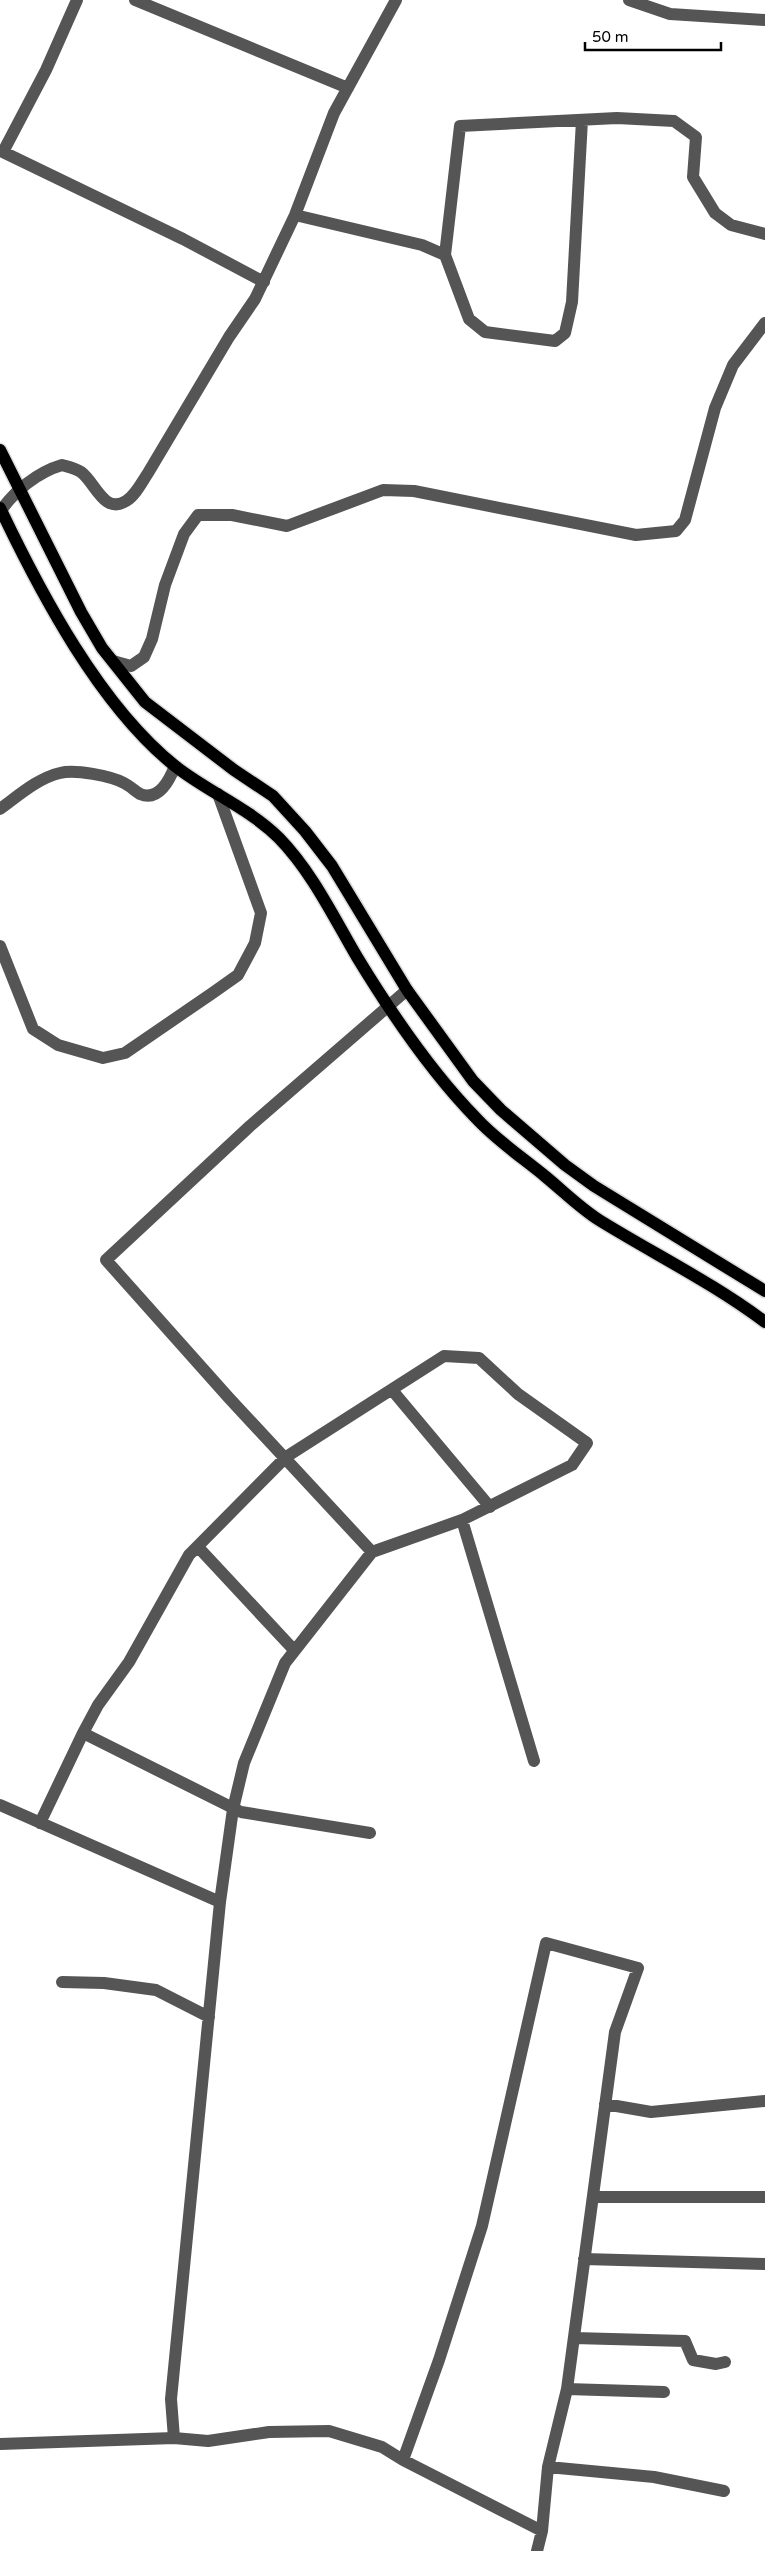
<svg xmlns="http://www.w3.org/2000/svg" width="765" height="2551" font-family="'Varela Round',sans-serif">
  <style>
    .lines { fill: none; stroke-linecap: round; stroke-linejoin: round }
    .major-casing { stroke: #dbdbdb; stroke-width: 15 }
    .minor { stroke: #555; stroke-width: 12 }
    .major { stroke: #000; stroke-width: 12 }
  </style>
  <rect width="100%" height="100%" fill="#fff"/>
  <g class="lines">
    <defs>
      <path id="major" d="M 0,450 L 81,612 L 102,648 L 145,702 L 234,770 L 273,796 L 305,831 L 332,866 L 407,990 L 473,1081 L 501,1110 L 565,1165 L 594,1186 L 765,1291
        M 0,508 C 41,594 100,706 175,766 C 208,792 249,808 279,838 C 312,872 333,916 357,957 C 391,1013 430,1071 476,1118 C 496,1140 523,1158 546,1177 C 563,1191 580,1208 599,1220 C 654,1254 713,1283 765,1322"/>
    </defs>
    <use href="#major" class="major-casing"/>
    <path class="minor" d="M 77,0 L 46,70 L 3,152 L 183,239 L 264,282
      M 135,0 L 348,88
      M 629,0 L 670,14 L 765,20
      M 295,215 L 422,245 L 445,255 L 469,319 L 485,332 L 555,341 L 565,333 L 572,302 L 582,120
      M 445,255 L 460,126 L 617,118 L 674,121 L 696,137 L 693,177 L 715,213 L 731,225 L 765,234
      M 0,512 C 14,491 38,472 62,465 C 69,467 75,468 81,472 C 95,482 104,515 126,501 C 135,496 142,482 148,473 L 229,337 L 255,299 L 295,215 L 334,113 L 396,0
      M 113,661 L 131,666 L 144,657 L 152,639 L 165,585 L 184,534 L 198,515 L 232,515 L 287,526 L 383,490 L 414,491 L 636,535 L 676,531 L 685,520 L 715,408 L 733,365 L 765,323
      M 0,809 C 18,796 38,778 60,773 C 75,769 111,776 124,783 C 130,786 135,791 140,794 C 159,802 170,779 175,766
      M 0,946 L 33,1029 L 58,1045 L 103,1058 L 125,1053 L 214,992 L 238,975 L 255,943 L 261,913 L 218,794
      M 407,990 L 250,1126 L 106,1260 L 229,1398 L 372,1552 L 462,1520 L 534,1761
      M 392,1390 L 490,1507
      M 198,1547 L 294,1650
      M 372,1552 L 285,1663 L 244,1763 L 233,1809 L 220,1902 L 171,2399 L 174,2438 L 208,2441 L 269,2432 L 329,2431 L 382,2447 L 403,2460
      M 0,1805 L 220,1902
      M 40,1823 L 83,1733
      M 370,1833 L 241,1812 L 83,1733 L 98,1705 L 129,1662 L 189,1555 L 286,1457 L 444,1356 L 479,1358 L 518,1394 L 587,1443 L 572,1465 L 462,1520
      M 62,1982 L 104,1983 L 156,1990 L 209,2017
      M 605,2104 L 651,2112 L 765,2101
      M 593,2197 L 765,2197
      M 584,2259 L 765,2264
      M 574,2338 L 685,2341 L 693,2360 L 716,2364 L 725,2362
      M 567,2389 L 664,2392
      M 0,2444 L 174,2438
      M 548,2467 L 654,2477 L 724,2491
      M 537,2551 L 542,2531 L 548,2467 L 567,2389 L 615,2032 L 638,1968 L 546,1943 L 482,2226 L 439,2360 L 403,2460 L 542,2531"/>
    <use href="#major" class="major"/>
  </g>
  <path d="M585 42v8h136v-8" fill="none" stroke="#000000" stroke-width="2.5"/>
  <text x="592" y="42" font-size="15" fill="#000000" stroke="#ffffff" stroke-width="4" paint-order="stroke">50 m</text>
</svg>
